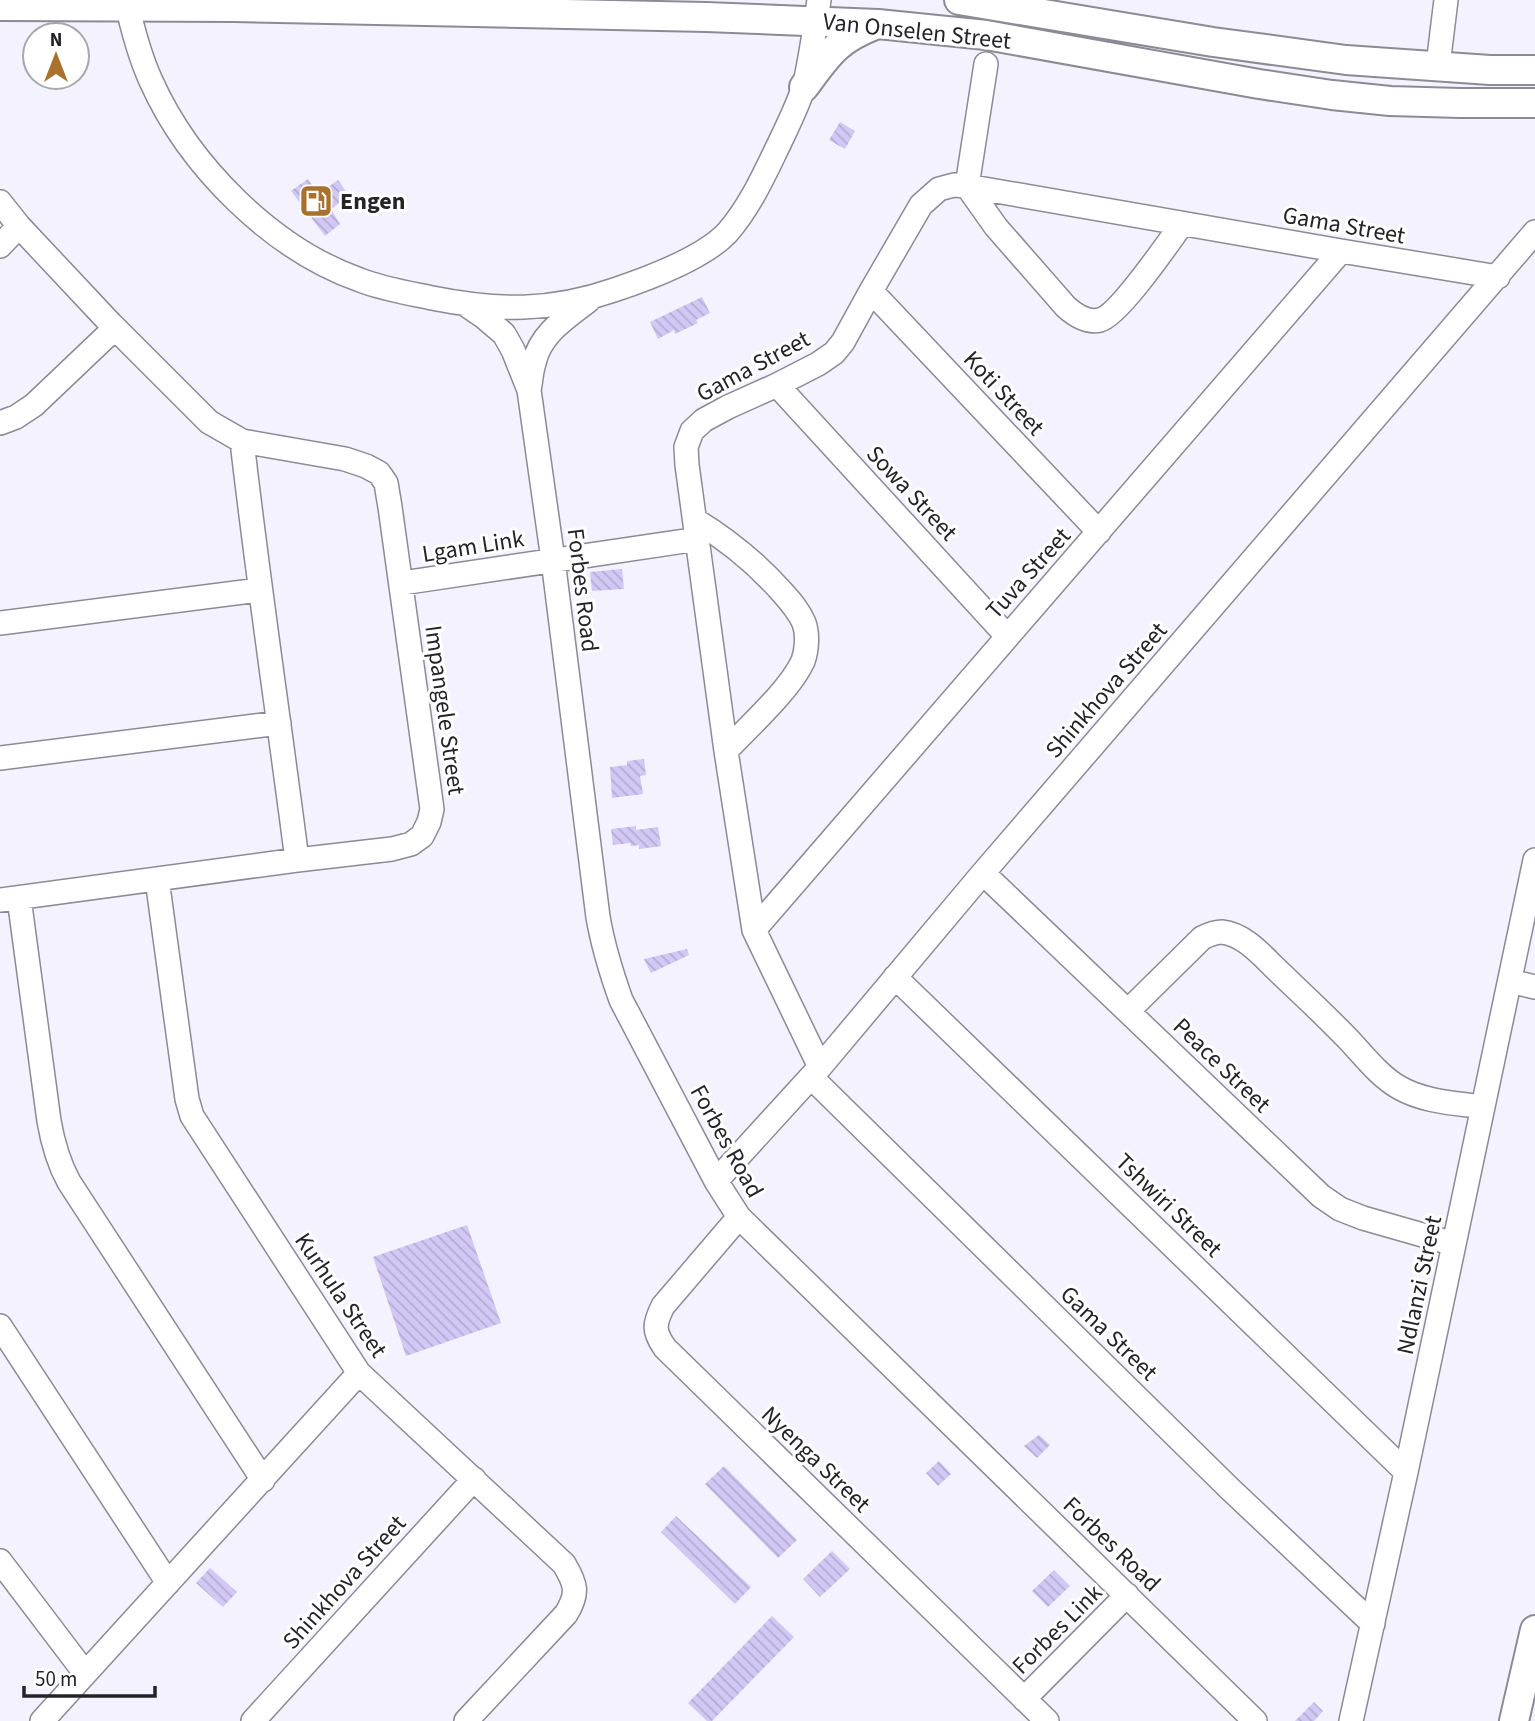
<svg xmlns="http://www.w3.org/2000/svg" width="1535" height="1721" font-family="'Source Sans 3',sans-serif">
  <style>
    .building { fill: url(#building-back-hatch) }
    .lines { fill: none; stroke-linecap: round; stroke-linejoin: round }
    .minor-casing { stroke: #8c8a95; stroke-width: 26 }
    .major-casing { stroke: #8c8a95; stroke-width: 32 }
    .minor { stroke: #fff; stroke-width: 23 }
    .major { stroke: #fff; stroke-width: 28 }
    .labels { text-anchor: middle; stroke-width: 6; stroke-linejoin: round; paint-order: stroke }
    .street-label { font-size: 24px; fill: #242328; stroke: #fff }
    .poi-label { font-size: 24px; font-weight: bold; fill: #242328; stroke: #fff; text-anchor: start }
  </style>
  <defs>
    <pattern id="building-back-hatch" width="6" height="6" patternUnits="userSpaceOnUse" patternTransform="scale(1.75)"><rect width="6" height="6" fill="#d1c8f5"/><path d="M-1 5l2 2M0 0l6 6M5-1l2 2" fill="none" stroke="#b3acd2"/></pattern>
  </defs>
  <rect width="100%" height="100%" fill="#f4f2fe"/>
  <path class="building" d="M 840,122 L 855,131 L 845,149 L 829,140 Z
    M 308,179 L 318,194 L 338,180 L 349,196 L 331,209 L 340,224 L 325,236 L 291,191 Z
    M 702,297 L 710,313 L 696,320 L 698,323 L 675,334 L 674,330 L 658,339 L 650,322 Z
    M 622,569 L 624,589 L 592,591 L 590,572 Z
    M 644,759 L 646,775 L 640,776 L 643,794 L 612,798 L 610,767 L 627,765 L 627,761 Z
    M 636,826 L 636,830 L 658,827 L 661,846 L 639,849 L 639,845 L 631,846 L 630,843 L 613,845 L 611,829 Z
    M 687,949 L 689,955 L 651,973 L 644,959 Z
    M 467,1225 L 501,1323 L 406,1356 L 373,1257 Z
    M 1039,1435 L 1050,1445 L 1037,1458 L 1024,1446 Z
    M 939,1461 L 951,1474 L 938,1486 L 926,1473 Z
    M 724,1466 L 797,1540 L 778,1558 L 705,1484 Z
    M 676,1516 L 751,1587 L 735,1604 L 661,1532 Z
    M 832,1551 L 850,1569 L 820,1597 L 803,1579 Z
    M 210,1568 L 237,1592 L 223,1607 L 196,1583 Z
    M 1054,1570 L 1070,1586 L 1048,1607 L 1032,1591 Z
    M 772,1616 L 794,1637 L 712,1721 L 707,1721 L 688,1703 Z
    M 1314,1702 L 1323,1711 L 1314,1721 L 1295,1721 Z"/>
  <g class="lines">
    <defs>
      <path id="minor" d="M 126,0 C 132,27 139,55 151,81 C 189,166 272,249 360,280 C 383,289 408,293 432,298 C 497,311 551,312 614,290 C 647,279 703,258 727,233 C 750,207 765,173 780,142 C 789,123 799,103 805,83 C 811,56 815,28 819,0
        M 986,64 L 967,186 L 996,227 L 1066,307 C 1075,315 1087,323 1100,320 C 1119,315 1168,243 1182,224
        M 1438,65 L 1446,0
        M 0,202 L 19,226 L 111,324 L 209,422 L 242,441 L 345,459 L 366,466 L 379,473 L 386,483 L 390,507 L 432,809 L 429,822 L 422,836 L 411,844 L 392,849 L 297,860 L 0,900
        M 0,246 L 19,226
        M 871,291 L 1099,532
        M 465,304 L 484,317 L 504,334 L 513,350 L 529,390 L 553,560 L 598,917 C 603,946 611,972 621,1000 L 716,1181 L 739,1217 L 1255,1721
        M 777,385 L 1007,636
        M 529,390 C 531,381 531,372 534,363 C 540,334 566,318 588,301
        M 0,423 L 16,417 L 34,405 L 115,328
        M 242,441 C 258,581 279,720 297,860
        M 695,520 C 728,540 757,564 782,592 C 791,602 799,611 804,623 C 808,634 807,650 803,661 C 790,690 748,727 726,751
        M 402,583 L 698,539
        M 0,623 L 259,590
        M 0,758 L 279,723
        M 983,873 L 1321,1196 L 1340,1209 L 1363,1218 L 1454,1244
        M 157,879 L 187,1099 L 192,1116 L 359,1373 L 564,1564 C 576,1584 579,1593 566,1614 L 466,1721
        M 19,898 L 49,1121 C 53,1144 58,1162 69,1182 L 263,1480
        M 754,930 C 949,703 1146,478 1341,251
        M 895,977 L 1406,1472
        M 1510,981 L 1535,987
        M 1128,1011 L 1202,938 C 1208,935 1215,932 1222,932 C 1243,934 1261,954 1275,968 C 1300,992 1325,1015 1349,1040 C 1364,1056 1380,1077 1400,1088 C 1425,1102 1455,1103 1483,1107
        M 820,1067 L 754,930 L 726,751 L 687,465 L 686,447 L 692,431 L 704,420 L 728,407 L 777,385 L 818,364 L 834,353 L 843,342 L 871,291 L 921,205 L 939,189 L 954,185 L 967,186 L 1341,251 L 1498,277
        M 811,1077 L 1229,1488 L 1373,1624
        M 716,1181 L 820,1067 L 983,873 L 1535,232
        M 739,1217 L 663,1306 C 654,1324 653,1331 665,1348 L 1047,1721
        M 0,1326 L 168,1583
        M 0,1561 L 85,1673
        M 1024,1699 L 1127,1595
        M 42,1721 L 359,1373
        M 253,1721 L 474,1479
        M 1351,1721 L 1406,1472 L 1535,860"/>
      <path id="major" d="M 959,0 L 1213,42 L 1346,60 L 1490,70 L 1535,70
        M 0,6 L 235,7 L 706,17 L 878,24 L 986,35 L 1259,84 L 1332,95 L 1390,101 L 1460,103 L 1535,103
        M 804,87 C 828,55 836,40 875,25
        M 1514,1721 L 1535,1630"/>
    </defs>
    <use href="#minor" class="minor-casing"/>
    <use href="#major" class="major-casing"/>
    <use href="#minor" class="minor"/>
    <use href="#major" class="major"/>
  </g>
  <defs>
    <symbol id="fuel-square" viewBox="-11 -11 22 22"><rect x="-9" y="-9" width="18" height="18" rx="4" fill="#a8722d" stroke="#fff"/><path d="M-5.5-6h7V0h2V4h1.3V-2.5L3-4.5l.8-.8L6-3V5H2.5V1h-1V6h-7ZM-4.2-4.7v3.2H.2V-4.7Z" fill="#fff"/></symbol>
  </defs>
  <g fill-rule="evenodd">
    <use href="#fuel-square" x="297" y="182" width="38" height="38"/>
  </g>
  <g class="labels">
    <g class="street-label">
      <text transform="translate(917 31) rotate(6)" y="8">Van Onselen Street</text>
      <text transform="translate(1344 225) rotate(10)" y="8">Gama Street</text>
      <text transform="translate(753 366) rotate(-28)" y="8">Gama Street</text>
      <text transform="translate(1004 393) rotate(47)" y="8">Koti Street</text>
      <text transform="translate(912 493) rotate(47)" y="8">Sowa Street</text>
      <text transform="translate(473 546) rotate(-9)" y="8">Lgam Link</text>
      <text transform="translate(1028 573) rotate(-48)" y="8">Tuva Street</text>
      <text transform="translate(583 590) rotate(83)" y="8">Forbes Road</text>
      <text transform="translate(1106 690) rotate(-49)" y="8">Shinkhova Street</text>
      <text transform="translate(445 710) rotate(82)" y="8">Impangele Street</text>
      <text transform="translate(1222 1065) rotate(44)" y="8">Peace Street</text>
      <text transform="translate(727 1141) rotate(61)" y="8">Forbes Road</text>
      <text transform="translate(1169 1205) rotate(44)" y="8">Tshwiri Street</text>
      <text transform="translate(1419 1285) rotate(-78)" y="8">Ndlanzi Street</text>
      <text transform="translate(341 1295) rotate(56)" y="8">Kurhula Street</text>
      <text transform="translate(1109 1333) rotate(44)" y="8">Gama Street</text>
      <text transform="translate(816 1459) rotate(44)" y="8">Nyenga Street</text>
      <text transform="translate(1112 1544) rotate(44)" y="8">Forbes Road</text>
      <text transform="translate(344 1582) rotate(-48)" y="8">Shinkhova Street</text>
      <text transform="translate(1057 1629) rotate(-45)" y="8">Forbes Link</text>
    </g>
    <g class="poi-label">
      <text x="340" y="209">Engen</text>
    </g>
  </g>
  <g transform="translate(56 56)"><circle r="33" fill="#ffffff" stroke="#a7a7a9" stroke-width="2"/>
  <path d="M0-5L12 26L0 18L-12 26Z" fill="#a8722d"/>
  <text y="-10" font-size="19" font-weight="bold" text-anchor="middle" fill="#242328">N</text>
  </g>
  <path d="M24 1686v10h131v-10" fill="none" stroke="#242328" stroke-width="3.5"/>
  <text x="35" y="1686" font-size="21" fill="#242328" stroke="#ffffff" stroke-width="5" paint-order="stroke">50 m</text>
</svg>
